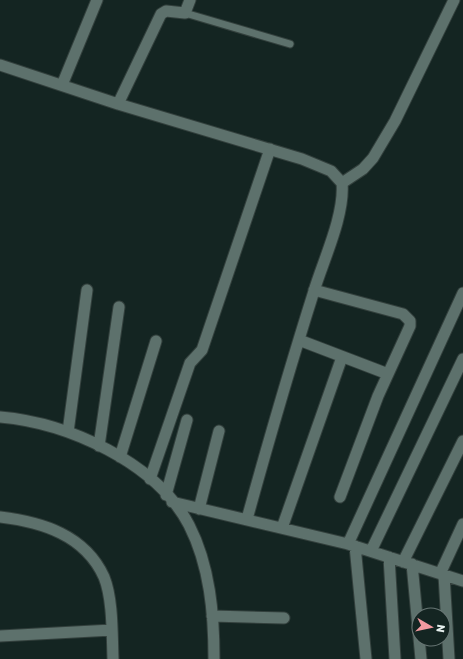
<svg xmlns="http://www.w3.org/2000/svg" width="463" height="659" font-family="Rubik,sans-serif">
  <style>
    .lines { fill: none; stroke-linecap: round; stroke-linejoin: round }
    .service-casing { stroke: #33403d; stroke-width: 9 }
    .minor-casing { stroke: #33403d; stroke-width: 13 }
    .service { stroke: #5d716c; stroke-width: 7 }
    .minor { stroke: #5d716c; stroke-width: 11 }
  </style>
  <rect width="100%" height="100%" fill="#142522"/>
  <g class="lines">
    <defs>
      <path id="service" d="M 185,13 L 290,44"/>
      <path id="minor" d="M 0,65 L 118,104 L 302,159 L 331,171 L 342,183 C 345,215 323,261 314,291 C 290,367 268,443 247,519
        M 62,85 L 97,0
        M 118,104 L 161,14 L 166,11 L 185,13 L 190,0
        M 342,183 L 363,169 L 373,158 L 395,121 L 454,0
        M 314,290 L 403,314 L 410,321 L 410,326 L 378,396 L 340,497
        M 299,340 L 388,374
        M 0,417 C 68,423 156,462 189,525 C 210,566 214,614 214,659
        M 68,432 L 87,290
        M 99,446 L 119,307
        M 120,457 L 156,341
        M 150,479 L 190,363 L 202,350 L 270,149
        M 166,495 L 187,420
        M 172,502 L 348,544 L 463,581
        M 199,509 L 219,431
        M 0,517 C 42,522 85,535 104,577 C 113,599 112,635 113,659
        M 282,528 L 342,357
        M 348,544 L 463,293
        M 355,546 L 366,659
        M 371,551 L 463,359
        M 389,557 L 395,659
        M 403,562 L 463,441
        M 412,564 L 421,659
        M 440,574 L 463,524
        M 444,575 L 449,659
        M 212,616 L 284,618
        M 0,636 L 112,630"/>
    </defs>
    <use href="#service" class="service-casing"/>
    <use href="#minor" class="minor-casing"/>
    <use href="#service" class="service"/>
    <use href="#minor" class="minor"/>
  </g>
  <g transform="translate(431 627) rotate(99)"><circle r="19" fill="#142522" stroke="#687674"/>
  <path d="M0-3L7 15L0 10L-7 15Z" fill="#f49aa0"/>
  <text y="-6" font-size="11" font-weight="bold" text-anchor="middle" fill="#e6f0ee">N</text>
  </g>
</svg>
